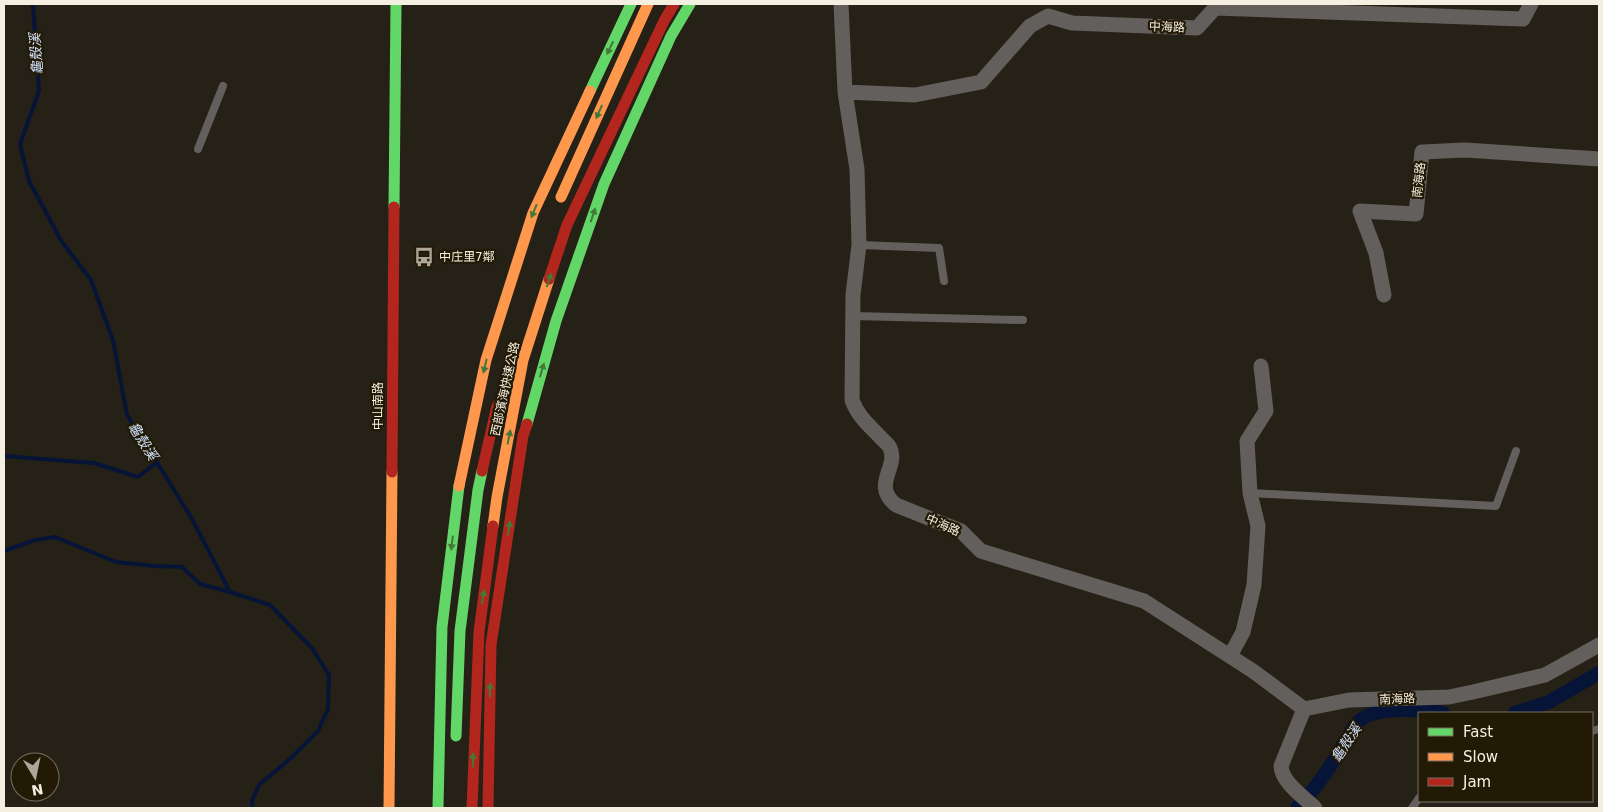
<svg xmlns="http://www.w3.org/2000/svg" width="1603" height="812" font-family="'DejaVu Sans','Noto Sans TC',sans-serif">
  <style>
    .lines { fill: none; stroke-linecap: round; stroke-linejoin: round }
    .stream { stroke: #051437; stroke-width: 4 }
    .canal { stroke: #051437; stroke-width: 14 }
    .lane { stroke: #625f5c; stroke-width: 8 }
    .street { stroke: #625f5c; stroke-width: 15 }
    .fast { stroke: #63d668; stroke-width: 11 }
    .slow { stroke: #ff974d; stroke-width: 11 }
    .jam { stroke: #b3261e; stroke-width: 11 }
    .oneway { fill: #437837 }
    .labels { text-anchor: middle; stroke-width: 4.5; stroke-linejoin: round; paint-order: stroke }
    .street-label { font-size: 12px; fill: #f5efe2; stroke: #231a06 }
    .poi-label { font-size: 12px; fill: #f5efe2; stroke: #231a06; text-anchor: start }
    .water-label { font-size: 14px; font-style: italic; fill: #d1e2ff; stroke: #231a06 }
  </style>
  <rect width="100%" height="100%" fill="#262116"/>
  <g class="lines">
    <path class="stream" d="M 33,4 L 39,91 L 20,144 L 29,181 L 62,242 L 91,280 L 113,340 L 127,415 L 191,517 L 230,592 L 270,605 L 312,648 L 329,675 L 328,709 L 318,731 L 292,757 L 259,785 L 252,801 L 253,808
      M 4,456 L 94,463 L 138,477 L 156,463
      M 4,551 L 35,540 L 55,537 L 116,562 L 155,566 L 182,567 L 200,584 L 230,592"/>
    <path class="canal" d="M 1515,713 L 1549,702 L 1599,673
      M 1297,808 C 1314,791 1327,772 1339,752 C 1345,743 1350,731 1357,723 C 1373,705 1422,710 1443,713"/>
    <path class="lane" d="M 198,149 L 223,86
      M 859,245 L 939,248 L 944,281
      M 853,316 L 1023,320
      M 1250,493 L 1496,506 L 1516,451
      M 1592,731 L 1599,729
      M 1412,808 L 1419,798"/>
    <path class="street" d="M 841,4 L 845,92 L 857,169 L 859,245 L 853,295 L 852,400 C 858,417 870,426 882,439 C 884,441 889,445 890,448 C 899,467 871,485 896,505 L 961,531 L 981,551 L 1144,601 L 1253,671 L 1304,709
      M 845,92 L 915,95 L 981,82 L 1030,26 L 1048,16 L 1072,23 L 1197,28 L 1215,8 L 1523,19 L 1531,4
      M 1384,295 L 1376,253 L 1360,211 L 1416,214 L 1422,152 L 1465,150 L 1599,159
      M 1230,656 L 1243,632 L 1254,585 L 1258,526 L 1250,493 L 1247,441 L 1266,411 L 1261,366
      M 1315,808 C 1304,797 1282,783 1281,766 L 1304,709 L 1349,700 L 1449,697 L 1473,692 L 1545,675 L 1599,645"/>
    <path class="fast" d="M 590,91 L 631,4
      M 394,207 L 396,4
      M 527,424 L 556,321 L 604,184 L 671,36 L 690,4
      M 456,736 L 460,631 L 478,490 L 482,471
      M 438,808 L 442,627 L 459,486"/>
    <path class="slow" d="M 561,197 L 648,4
      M 459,486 L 486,360 L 533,213 L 590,91
      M 493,526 L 497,497 L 523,360 L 549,279
      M 389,808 L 392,472"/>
    <path class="jam" d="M 549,279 L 567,225 L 664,21 L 674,4
      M 482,471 L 497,406
      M 392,472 L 394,207
      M 472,808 L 479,632 L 493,526
      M 488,808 L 491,645 L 523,436 L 527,424"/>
  </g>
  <defs><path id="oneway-solid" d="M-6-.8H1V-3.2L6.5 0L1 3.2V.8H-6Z" transform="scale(1.25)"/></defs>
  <g class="oneway">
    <use href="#oneway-solid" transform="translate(610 48) rotate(115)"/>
    <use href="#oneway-solid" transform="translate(599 112) rotate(114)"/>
    <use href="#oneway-solid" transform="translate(534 211) rotate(112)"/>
    <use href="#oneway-solid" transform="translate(593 215) rotate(-71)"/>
    <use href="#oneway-solid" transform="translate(549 280) rotate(-72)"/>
    <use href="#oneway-solid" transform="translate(485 366) rotate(103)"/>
    <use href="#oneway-solid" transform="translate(542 370) rotate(-74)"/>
    <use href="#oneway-solid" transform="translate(509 437) rotate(-79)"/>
    <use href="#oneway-solid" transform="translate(509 528) rotate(-81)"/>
    <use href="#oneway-solid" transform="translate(452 543) rotate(97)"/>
    <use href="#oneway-solid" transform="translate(483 597) rotate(-82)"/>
    <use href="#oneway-solid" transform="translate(490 690) rotate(-89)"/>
    <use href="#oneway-solid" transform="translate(473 760) rotate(-88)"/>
  </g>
  <defs>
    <symbol id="bus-bare" viewBox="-9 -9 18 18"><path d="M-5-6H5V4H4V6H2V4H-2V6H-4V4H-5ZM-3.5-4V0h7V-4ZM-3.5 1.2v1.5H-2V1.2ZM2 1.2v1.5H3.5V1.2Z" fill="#ada79b" stroke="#231a06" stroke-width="2.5" paint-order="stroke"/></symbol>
  </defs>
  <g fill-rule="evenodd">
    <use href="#bus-bare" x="410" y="243" width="28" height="28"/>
  </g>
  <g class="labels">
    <g class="street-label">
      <text transform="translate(1167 27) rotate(2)" y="4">中海路</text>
      <text transform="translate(1419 180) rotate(-84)" y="4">南海路</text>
      <text transform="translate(505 389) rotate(-78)" y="4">西部濱海快速公路</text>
      <text transform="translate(378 406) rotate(-90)" y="4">中山南路</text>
      <text transform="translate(943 525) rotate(24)" y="4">中海路</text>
      <text transform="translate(1397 699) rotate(-2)" y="4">南海路</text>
    </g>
    <g class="poi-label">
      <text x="439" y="261">中庄里7鄰</text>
    </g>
    <g class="water-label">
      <text transform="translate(36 54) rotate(-94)" y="5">龜殼溪</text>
      <text transform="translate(143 441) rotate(58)" y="5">龜殼溪</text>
      <text transform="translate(1346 743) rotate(-56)" y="5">龜殼溪</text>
    </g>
  </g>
  <rect width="1603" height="812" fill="none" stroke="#f5efe2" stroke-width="10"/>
  <rect x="1418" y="712" width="175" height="90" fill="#231a06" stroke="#776f5e"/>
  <rect x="1428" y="728" width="25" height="8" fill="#63d668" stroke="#776f5e"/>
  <text x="1463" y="737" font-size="15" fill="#f5efe2">Fast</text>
  <rect x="1428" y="753" width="25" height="8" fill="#ff974d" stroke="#776f5e"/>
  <text x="1463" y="762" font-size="15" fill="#f5efe2">Slow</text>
  <rect x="1428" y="778" width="25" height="8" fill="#b3261e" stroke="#776f5e"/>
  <text x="1463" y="787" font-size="15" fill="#f5efe2">Jam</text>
  <g transform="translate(35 777) rotate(170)"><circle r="24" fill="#231a06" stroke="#776f5e"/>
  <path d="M0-4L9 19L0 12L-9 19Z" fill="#ada79b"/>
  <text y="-8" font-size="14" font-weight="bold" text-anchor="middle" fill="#f5efe2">N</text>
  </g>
</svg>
